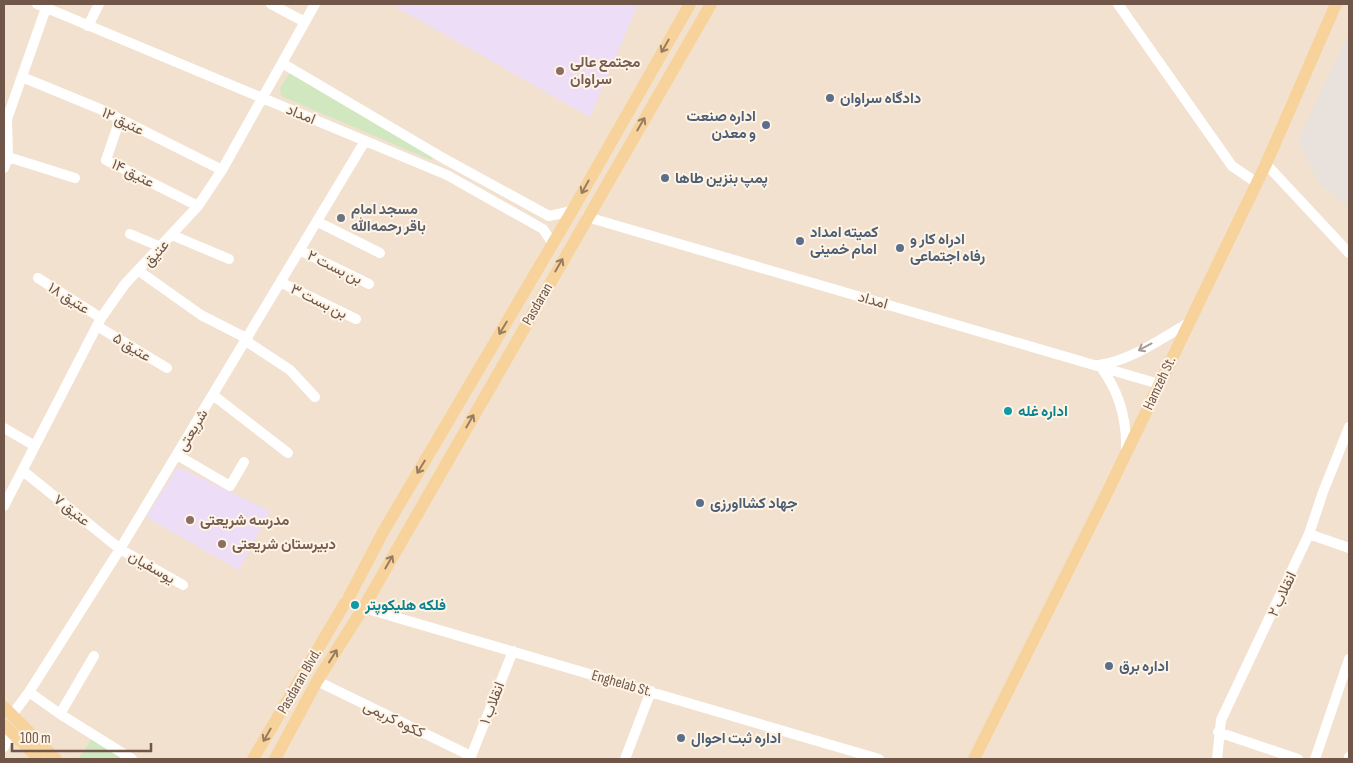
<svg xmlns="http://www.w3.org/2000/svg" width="1353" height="763" font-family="'Sofia Sans Condensed',Vazirmatn,sans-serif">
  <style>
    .residential { fill: #f2e1cf }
    .industrial { fill: #e9e2dc }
    .education { fill: #edddf7 }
    .green { fill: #d1e7c0 }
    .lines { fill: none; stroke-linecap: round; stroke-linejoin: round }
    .minor { stroke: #fff; stroke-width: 10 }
    .major { stroke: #f7d39b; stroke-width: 12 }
    .oneway { stroke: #987c62 }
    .oneway2 { stroke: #a99a92 }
    .education-dot { fill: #8d6e63; stroke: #fef4e6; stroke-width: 2 }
    .service-dot { fill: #5c6f8a; stroke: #fef4e6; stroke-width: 2 }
    .worship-dot { fill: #6b7280; stroke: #fef4e6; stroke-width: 2 }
    .culture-dot { fill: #0f9aa8; stroke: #fef4e6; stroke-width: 2 }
    .labels { text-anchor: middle; stroke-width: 4; stroke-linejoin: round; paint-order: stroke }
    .education-label { font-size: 15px; font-weight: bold; fill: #785e54; stroke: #fef4e6; text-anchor: start }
    .service-label { font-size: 15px; font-weight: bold; fill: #4e5e75; stroke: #fef4e6; text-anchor: start }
    .street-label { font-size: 15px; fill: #705649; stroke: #fef4e6 }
    .worship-label { font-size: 15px; font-weight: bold; fill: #5b616d; stroke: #fef4e6; text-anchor: start }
    .culture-label { font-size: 15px; font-weight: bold; fill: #0d838f; stroke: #fef4e6; text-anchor: start }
  </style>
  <rect width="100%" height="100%" fill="#fbf0e0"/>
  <path class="residential" d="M 4,4 L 1349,4 L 1349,759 L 4,759 Z"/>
  <path class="industrial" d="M 1349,32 L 1349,207 L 1320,185 L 1298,140 Z"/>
  <path class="education" d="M 391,4 L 638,4 L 590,117 Z
    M 178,467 L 270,511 L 239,570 L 146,517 Z"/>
  <path class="green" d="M 290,73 L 434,156 L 431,160 L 281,96 L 280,88 Z
    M 93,737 L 124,759 L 78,759 Z"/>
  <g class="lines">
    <path class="minor" d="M 37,4 L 447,175 L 543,229 L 553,244
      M 271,4 L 305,22
      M 1118,4 L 1232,166 L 1257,183
      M 88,26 L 99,4
      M 282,63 L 443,158 L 549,216 L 572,211
      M 22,77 L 100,109 L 222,170
      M 120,119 L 106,160 L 198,206
      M 8,157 L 75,178
      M 1266,164 L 1349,253
      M 4,168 L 8,157 L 7,119 L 46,8
      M 587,217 L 1159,384
      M 318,222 L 380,253
      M 130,234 L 161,247
      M 172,235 L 229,259
      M 301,251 L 369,284
      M 139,271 L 201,315 L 248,339
      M 38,278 L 101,318
      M 282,283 L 356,319
      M 97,326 L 167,368
      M 246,341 L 290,370 L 315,397
      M 213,395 L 288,453
      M 4,428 L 35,446
      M 1126,451 C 1127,419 1119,390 1099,365 C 1130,361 1161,339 1188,323
      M 177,455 L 230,486 L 244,462
      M 23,471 L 120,549 L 183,585
      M 4,506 L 101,318 L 125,284 L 198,206 L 222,170 L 315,4
      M 1309,534 L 1349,548
      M 364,608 L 879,759
      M 317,681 L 471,756
      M 29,692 L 60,714 L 132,759
      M 60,714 L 94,656
      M 12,715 L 29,692 L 120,549 L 365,141
      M 1218,732 L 1298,759
      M 4,747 L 11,732
      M 470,759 L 513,651
      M 625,759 L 651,691
      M 1217,759 L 1221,720 L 1309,534 L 1323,492 L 1349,427
      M 1315,759 L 1349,659
      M 1349,759 L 1349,757"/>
    <path class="major" d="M 349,597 L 383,532 L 572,211 L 690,4
      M 365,605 L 711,4
      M 4,707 L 56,759
      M 4,725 L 39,759
      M 253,759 L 345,603
      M 275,759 L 317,681 L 360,613
      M 974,759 L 1103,501 L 1266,164 L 1336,4"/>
  </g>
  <defs><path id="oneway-shaft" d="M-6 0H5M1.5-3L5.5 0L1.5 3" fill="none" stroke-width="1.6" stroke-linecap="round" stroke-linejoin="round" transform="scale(1.25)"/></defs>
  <g class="oneway">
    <use href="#oneway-shaft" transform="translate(665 46) rotate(120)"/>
    <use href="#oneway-shaft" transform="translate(641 124) rotate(-60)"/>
    <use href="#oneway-shaft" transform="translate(585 187) rotate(119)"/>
    <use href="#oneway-shaft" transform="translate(559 265) rotate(-60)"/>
    <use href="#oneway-shaft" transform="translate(503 328) rotate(121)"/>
    <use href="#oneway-shaft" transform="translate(470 421) rotate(-60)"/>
    <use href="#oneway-shaft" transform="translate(421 467) rotate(121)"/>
    <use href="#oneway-shaft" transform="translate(389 562) rotate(-60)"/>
    <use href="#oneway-shaft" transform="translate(333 656) rotate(-58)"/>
    <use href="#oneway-shaft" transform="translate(267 735) rotate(120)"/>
  </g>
  <use class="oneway2" href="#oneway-shaft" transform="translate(1145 347) rotate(152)"/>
  <g class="education-dot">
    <circle cx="560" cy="71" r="5"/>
    <circle cx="190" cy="520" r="5"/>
    <circle cx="222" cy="544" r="5"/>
  </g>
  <g class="service-dot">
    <circle cx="830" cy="98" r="5"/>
    <circle cx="766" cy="125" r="5"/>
    <circle cx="665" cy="178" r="5"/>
    <circle cx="800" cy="241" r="5"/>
    <circle cx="900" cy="248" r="5"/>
    <circle cx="700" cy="503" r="5"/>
    <circle cx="1109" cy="666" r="5"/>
    <circle cx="681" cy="738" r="5"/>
  </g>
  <circle class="worship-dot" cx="341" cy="218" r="5"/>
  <g class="culture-dot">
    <circle cx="1008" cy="411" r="5"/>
    <circle cx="355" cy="605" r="5"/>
  </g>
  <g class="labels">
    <g class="education-label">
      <text x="570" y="67">مجتمع عالی<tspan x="570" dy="17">سراوان</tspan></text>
      <text x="200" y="525">مدرسه شریعتی</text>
      <text x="232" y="549">دبیرستان شریعتی</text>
    </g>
    <g class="service-label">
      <text x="840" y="103">دادگاه سراوان</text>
      <text x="756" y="121" text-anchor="end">اداره صنعت<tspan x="756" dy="17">و معدن</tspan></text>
      <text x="675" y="183">پمپ بنزین طاها</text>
      <text x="810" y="237">کمیته امداد<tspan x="810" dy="17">امام خمینی</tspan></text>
      <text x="910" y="244">ادراه کار و<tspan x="910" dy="17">رفاه اجتماعی</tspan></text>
      <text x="710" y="508">جهاد کشااورزی</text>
      <text x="1119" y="671">اداره برق</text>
      <text x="691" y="743">اداره ثبت احوال</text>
    </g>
    <g class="street-label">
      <text transform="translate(301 114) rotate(22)" y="5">امداد</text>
      <text transform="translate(123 121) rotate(26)" y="5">عتیق ۱۲</text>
      <text transform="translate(133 173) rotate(27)" y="5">عتیق ۱۴</text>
      <text transform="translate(156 253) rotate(-48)" y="5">عتیق</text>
      <text transform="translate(335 267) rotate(26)" y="5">بن بست ۲</text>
      <text transform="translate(69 298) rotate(32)" y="5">عتیق ۱۸</text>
      <text transform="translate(873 300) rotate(16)" y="5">امداد</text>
      <text transform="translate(319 301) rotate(26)" y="5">بن بست ۳</text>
      <text transform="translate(537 304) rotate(-60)" y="5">Pasdaran</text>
      <text transform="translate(132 347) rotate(31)" y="5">عتیق ۵</text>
      <text transform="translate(1159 383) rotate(-65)" y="5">Hamzeh St.</text>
      <text transform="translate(192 430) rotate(-59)" y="5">شریعتی</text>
      <text transform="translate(72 510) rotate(38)" y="5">عتیق ۷</text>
      <text transform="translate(152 567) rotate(30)" y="5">یوسفیان</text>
      <text transform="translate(1282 594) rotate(-65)" y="5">انقلاب ۲</text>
      <text transform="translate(299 681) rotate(-60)" y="5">Pasdaran Blvd.</text>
      <text transform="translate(622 683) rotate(16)" y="5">Enghelab St.</text>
      <text transform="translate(492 703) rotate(-69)" y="5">انقلاب ۱</text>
      <text transform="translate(394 719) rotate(26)" y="5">ککوه کریمی</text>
    </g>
    <g class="worship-label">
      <text x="351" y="214">مسجد امام<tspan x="351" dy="17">باقر رحمه‌الله</tspan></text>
    </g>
    <g class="culture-label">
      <text x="1018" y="416">اداره غله</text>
      <text x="365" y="610">فلکه هلیکوپتر</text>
    </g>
  </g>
  <rect width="1353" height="763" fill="none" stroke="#705649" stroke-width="10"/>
  <path d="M12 743v8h139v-8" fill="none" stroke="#705649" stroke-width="2.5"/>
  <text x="20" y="743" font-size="15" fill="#705649" stroke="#fef4e6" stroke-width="4" paint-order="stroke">100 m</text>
</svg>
